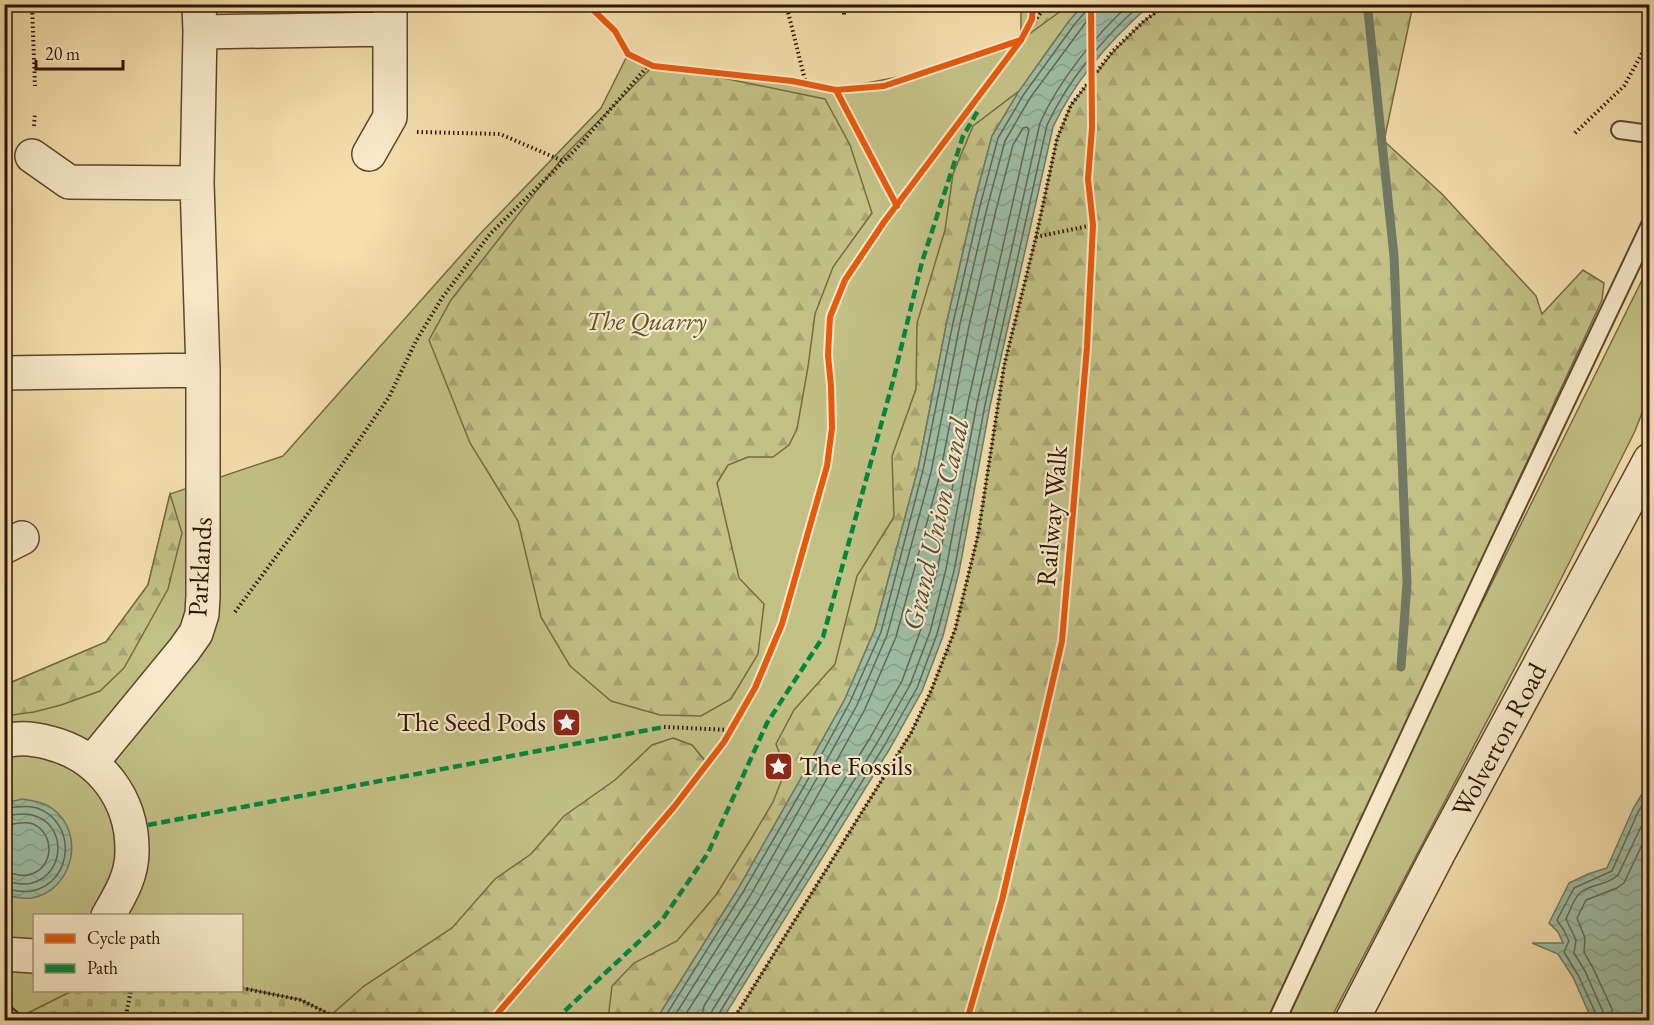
<svg xmlns="http://www.w3.org/2000/svg" width="1654" height="1025" font-family="'EB Garamond',serif">
  <style>
    .green { fill: #c2c085; stroke: #776a42; stroke-width: 1.5 }
    .forest { fill: url(#forest-firs); stroke: #776a42; stroke-width: 1.5 }
    .cemetery { fill: url(#cemetery-stones); stroke: #776a42; stroke-width: 1.5 }
    .water { fill: url(#water-waves); stroke: #707963; stroke-width: 1.5 }
    .lines { fill: none; stroke-linecap: round; stroke-linejoin: round }
    .shore { stroke: #646852; stroke-width: 1.5 }
    .stream { stroke: #707963; stroke-width: 9 }
    .building { fill: url(#building-hatch); stroke: #2c1300; stroke-width: 1.5 }
    .service-casing { stroke: #5e462b; stroke-width: 20 }
    .minor-casing { stroke: #5e462b; stroke-width: 36 }
    .tertiary-casing { stroke: #5e462b; stroke-width: 36 }
    .path { stroke: #2c1300; stroke-width: 4; stroke-dasharray: 1.5 3; stroke-linecap: butt }
    .service { stroke: #f8eaca; stroke-width: 16 }
    .minor { stroke: #f8eaca; stroke-width: 33 }
    .tertiary { stroke: #f8eaca; stroke-width: 33 }
    .quiet { stroke: #00873e; stroke-width: 4.5; stroke-dasharray: 9 4.5; stroke-linecap: butt }
    .cycleway-casing { stroke: #f8eaca; stroke-width: 10 }
    .cycleway { stroke: #e8590c; stroke-width: 6 }
    .labels { text-anchor: middle; stroke-width: 4.5; stroke-linejoin: round; paint-order: stroke }
    .park-label { font-size: 27px; font-style: italic; fill: #60502f; stroke: #f8eaca }
    .street-label { font-size: 27px; fill: #2c1300; stroke: #f8eaca }
    .poi-label { font-size: 27px; fill: #2c1300; stroke: #f8eaca; text-anchor: end }
    .water-label { font-size: 28px; font-style: italic; fill: #544e3a; stroke: #f8eaca }
  </style>
  <defs>
    <pattern id="forest-firs" width="22" height="20" patternUnits="userSpaceOnUse" patternTransform="scale(1.5)"><rect width="22" height="20" fill="#c2c085"/><path d="M5 1l3.5 6h-7zM16 11l3.5 6h-7z" fill="#a7a471"/></pattern>
    <pattern id="cemetery-stones" width="16" height="16" patternUnits="userSpaceOnUse" patternTransform="scale(1.5)"><rect width="16" height="16" fill="#c2c085"/><path d="M2 7V4a2 2 0 0 1 4 0v3zM10 15v-3a2 2 0 0 1 4 0v3z" fill="#a7a471"/></pattern>
    <pattern id="water-waves" width="16" height="10" patternUnits="userSpaceOnUse" patternTransform="scale(1.5)"><rect width="16" height="10" fill="#9dbda5"/><path d="M0 5q4-4 8 0t8 0" fill="none" stroke="#87a28c"/></pattern>
    <pattern id="building-hatch" width="6" height="6" patternUnits="userSpaceOnUse" patternTransform="scale(1.5)"><rect width="6" height="6" fill="#d4936f"/><path d="M-1 1l2-2M0 6l6-6M5 7l2-2" fill="none" stroke="#ac7759"/></pattern>
  </defs>
  <rect width="100%" height="100%" fill="#f4dfad"/>
  <filter id="stains"><feTurbulence type="fractalNoise" baseFrequency=".00333" numOctaves="4"/><feColorMatrix values="0 0 0 0 .2 0 0 0 0 .09 0 0 0 0 .02 0 0 0 .5 -.17"/></filter>
  <radialGradient id="worn" r=".72"><stop offset=".6" stop-color="#630" stop-opacity="0"/><stop offset="1" stop-color="#630" stop-opacity=".3"/></radialGradient>
  <path class="green" d="M 1033,5 L 1083,5 C 1049,45 1020,90 992,136 L 918,469 L 875,629 L 656,1020 L 341,1020 L 301,1000 L 242,988 L 242,916 L 34,916 L 34,990 L 72,991 L 22,1016 L 5,1001 L 5,685 L 106,642 L 148,585 L 170,494 L 283,456 L 479,235 L 601,108 L 628,54 L 653,66 L 792,81 L 836,89 L 913,74 L 1021,40 L 1032,19 Z
    M 1649,266 L 1649,395 L 1635,431 L 1551,599 L 1330,1020 L 1283,1020 L 1410,748 Z"/>
  <path class="forest" d="M 1021,5 L 1021,4 L 1069,5 L 1021,40 Z
    M 1167,5 L 1413,5 L 1384,141 L 1442,194 L 1536,296 L 1542,314 L 1583,270 L 1604,283 L 1602,300 L 1359,824 L 1358,829 L 1275,1020 L 733,1020 L 911,733 L 931,691 L 955,630 L 978,535 L 1004,366 L 1036,237 L 1057,139 L 1071,105 L 1113,52 L 1144,21 Z
    M 655,64 L 825,99 L 850,145 L 872,213 L 833,267 L 815,314 L 808,367 L 797,429 L 789,445 L 773,457 L 748,457 L 728,465 L 717,483 L 739,578 L 764,604 L 758,654 L 731,699 L 701,716 L 660,715 L 611,701 L 570,666 L 541,617 L 518,521 L 470,443 L 429,340 L 451,300 L 564,156 Z
    M 1019,91 L 992,136 L 974,204 L 947,321 L 918,469 L 875,629 L 845,699 L 800,780 L 738,889 L 656,1020 L 608,1020 L 612,986 L 634,963 L 677,941 L 716,895 L 751,839 L 773,802 L 783,777 L 782,760 L 776,744 L 794,710 L 835,664 L 857,576 L 894,517 L 892,456 L 916,389 L 917,323 L 945,230 L 953,174 L 973,126 Z
    M 170,494 L 182,533 L 168,589 L 124,668 L 100,691 L 61,705 L 34,712 L 5,716 L 5,685 L 106,642 L 148,585 Z
    M 673,738 L 692,745 L 708,764 L 674,807 L 492,1020 L 196,1020 L 242,990 L 242,988 L 301,1000 L 331,1015 L 364,986 L 452,928 L 495,879 L 531,854 L 564,816 L 615,780 L 652,745 Z"/>
  <path class="cemetery" d="M 242,988 L 301,1000 L 341,1020 L 18,1020 L 22,1016 L 72,991 L 242,990 Z"/>
  <path class="water" d="M 1083,5 L 1150,5 C 1111,39 1075,80 1053,127 L 990,406 L 959,572 L 943,636 L 922,691 L 889,750 L 722,1020 L 656,1020 L 738,889 L 800,780 L 845,699 L 875,629 L 918,469 L 947,321 L 974,204 L 992,136 L 1019,91 L 1069,21 Z
    M 1649,782 L 1649,1020 L 1592,1020 L 1573,977 L 1558,954 L 1532,943 L 1563,943 L 1558,932 L 1549,923 L 1569,883 L 1588,874 L 1607,868 L 1633,809 Z
    M 22,799 C 33,801 44,802 53,809 C 86,834 73,890 32,898 C 23,899 13,897 5,894 L 5,803 Z"/>
  <g class="lines">
    <path class="shore" d="M 4,808 C 16,808 26,804 37,808 C 77,822 74,882 32,891 C 23,893 14,890 4,889
      M 4,816 C 14,815 22,812 32,815 C 67,823 66,874 32,883 C 22,886 14,882 4,882
      M 4,825 C 14,825 23,820 33,824 C 56,834 54,870 28,875 C 20,877 13,873 4,872
      M 663,1020 L 743,892 L 806,783 L 850,702 L 881,632 L 923,470 L 953,323 L 980,206 L 998,138 L 1024,94 L 1074,25 L 1086,11 L 1087,4
      M 672,1020 L 750,896 L 812,787 L 857,705 L 887,635 L 931,472 L 960,324 L 987,208 L 1005,141 L 1030,98 L 1092,14 L 1095,4
      M 682,1020 L 758,901 L 820,791 L 865,709 L 896,637 L 940,474 L 969,326 L 996,210 L 1013,145 L 1023,128 L 1027,127 L 1029,130 L 968,402 L 938,567 L 921,629 L 902,681 L 870,738 L 704,1006 L 701,1020
      M 710,1020 L 712,1011 L 877,743 L 910,685 L 930,632 L 946,569 L 977,403 L 1040,123 C 1058,82 1096,34 1130,4
      M 717,1020 L 718,1015 L 884,746 L 917,688 L 937,634 L 954,571 L 985,405 L 1047,125 C 1068,80 1104,37 1141,4
      M 1597,1020 L 1597,1016 L 1578,975 L 1564,952 L 1569,941 L 1563,929 L 1557,920 L 1574,888 L 1612,871 L 1638,812 L 1650,793
      M 1604,1020 L 1604,1014 L 1585,971 L 1574,953 L 1576,940 L 1566,919 C 1570,911 1574,897 1581,892 C 1592,884 1608,885 1618,875 L 1650,808
      M 1613,1020 L 1612,1009 L 1593,968 L 1584,952 L 1585,938 L 1577,918 L 1586,900 L 1617,888 L 1624,883 L 1650,828"/>
    <path class="stream" d="M 1368,11 L 1394,256 L 1407,583 L 1401,667"/>
  </g>
  <path class="building" d="M 4,1001 L 22,1016 L 18,1020 L 4,1020 Z"/>
  <g class="lines">
    <defs>
      <path id="service" d="M 1620,130 L 1650,134
        M 1277,1020 L 1492,558 L 1650,225"/>
      <path id="minor" d="M 199,4 L 200,32
        M 369,154 L 390,117 L 390,29
        M 32,156 L 69,182 L 197,183 L 200,32 L 390,29 L 390,4
        M 4,373 L 203,370
        M 4,547 L 22,538
        M 4,741 C 19,737 36,739 50,743 C 100,756 133,799 132,852 C 132,876 120,895 108,916
        M 92,762 L 184,650 L 196,633 L 202,614 L 203,596 L 203,370 L 197,183
        M 4,954 L 34,956"/>
      <path id="tertiary" d="M 1352,1020 L 1438,854 L 1650,460"/>
    </defs>
    <use href="#service" class="service-casing"/>
    <use href="#minor" class="minor-casing"/>
    <use href="#tertiary" class="tertiary-casing"/>
    <path class="path" d="M 32,4 L 35,86
      M 786,4 L 806,84
      M 844,4 L 844,17
      M 4,8 L 32,8
      M 1021,40 L 1047,4
      M 34,126 L 35,113
      M 417,132 L 500,134 L 563,161
      M 1575,133 L 1624,86 L 1650,39
      M 1036,237 L 1093,225
      M 235,612 L 312,508 L 389,397 L 416,341 L 442,298 L 490,234 L 577,148 L 646,68 L 653,66
      M 664,727 L 731,730
      M 242,988 L 301,1000 L 341,1020
      M 125,1020 L 131,990
      M 733,1020 L 911,733 L 931,691 L 955,630 L 978,535 L 1004,366 L 1036,237 L 1057,139 L 1071,105 L 1112,52 L 1144,21 L 1167,4"/>
    <use href="#service" class="service"/>
    <use href="#minor" class="minor"/>
    <use href="#tertiary" class="tertiary"/>
    <path class="quiet" d="M 148,825 L 664,727
      M 555,1020 L 662,920 L 708,853 L 767,723 L 823,637 L 893,381 L 922,262 L 963,136 L 979,109"/>
    <defs>
      <path id="cycleway" d="M 587,4 L 615,31 L 628,54 L 653,66 L 792,81 L 836,90 L 884,86 L 1021,40
        M 836,90 L 897,206
        M 492,1020 L 674,807 L 724,742 L 755,688 L 782,624 L 827,466 L 832,428 L 831,386 L 828,355 L 830,317 L 845,280 L 884,222 L 1021,40 L 1032,19 L 1033,4
        M 967,1020 L 1002,900 L 1062,641 L 1087,347 L 1093,225 L 1088,179 L 1092,128 L 1091,4"/>
    </defs>
    <use href="#cycleway" class="cycleway-casing"/>
    <use href="#cycleway" class="cycleway"/>
  </g>
  <defs>
    <symbol id="sight-square" viewBox="-11 -11 22 22"><rect x="-9" y="-9" width="18" height="18" rx="4" fill="#8f2418" stroke="#f8eaca"/><path d="M0-6L1.8-2.2L6-1.7L2.9 1.2L3.7 5.4L0 3.3L-3.7 5.4L-2.9 1.2L-6-1.7L-1.8-2.2Z" fill="#fff"/></symbol>
  </defs>
  <g fill-rule="evenodd">
    <use href="#sight-square" x="550" y="706" width="33" height="33"/>
    <use href="#sight-square" x="762" y="750" width="33" height="33"/>
  </g>
  <g class="labels">
    <g class="park-label">
      <text x="646" y="330">The Quarry</text>
    </g>
    <g class="street-label">
      <text transform="translate(1052 516) rotate(-85)" y="9">Railway Walk</text>
      <text transform="translate(200 567) rotate(-87)" y="9">Parklands</text>
      <text transform="translate(1499 740) rotate(-62)" y="9">Wolverton Road</text>
    </g>
    <g class="poi-label">
      <text x="546" y="731">The Seed Pods</text>
      <text x="799" y="775" text-anchor="start">The Fossils</text>
    </g>
    <g class="water-label">
      <text transform="translate(935 524) rotate(-77)" y="10">Grand Union Canal</text>
    </g>
  </g>
  <rect width="1654" height="1025" fill="none" stroke="#f4dfad" stroke-width="24"/>
  <rect x="6" y="6" width="1642" height="1013" fill="none" stroke="#2c1300" stroke-width="3"/>
  <rect x="12" y="12" width="1630" height="1001" fill="none" stroke="#2c1300" stroke-width="1.5"/>
  <rect x="33" y="914" width="210" height="78" fill="#f8eaca" stroke="#a69479" stroke-width="1.5"/>
  <rect x="45" y="934" width="30" height="9" fill="#e8590c" stroke="#a69479" stroke-width="1.5"/>
  <text x="87" y="944" font-size="18" fill="#2c1300">Cycle path</text>
  <rect x="45" y="964" width="30" height="9" fill="#00873e" stroke="#a69479" stroke-width="1.5"/>
  <text x="87" y="974" font-size="18" fill="#2c1300">Path</text>
  <path d="M36 60v9h87v-9" fill="none" stroke="#2c1300" stroke-width="3"/>
  <text x="45" y="60" font-size="18" fill="#2c1300" stroke="#f8eaca" stroke-width="4.5" paint-order="stroke">20 m</text>
  <rect width="100%" height="100%" filter="url(#stains)"/>
  <rect width="100%" height="100%" fill="url(#worn)"/>
</svg>
